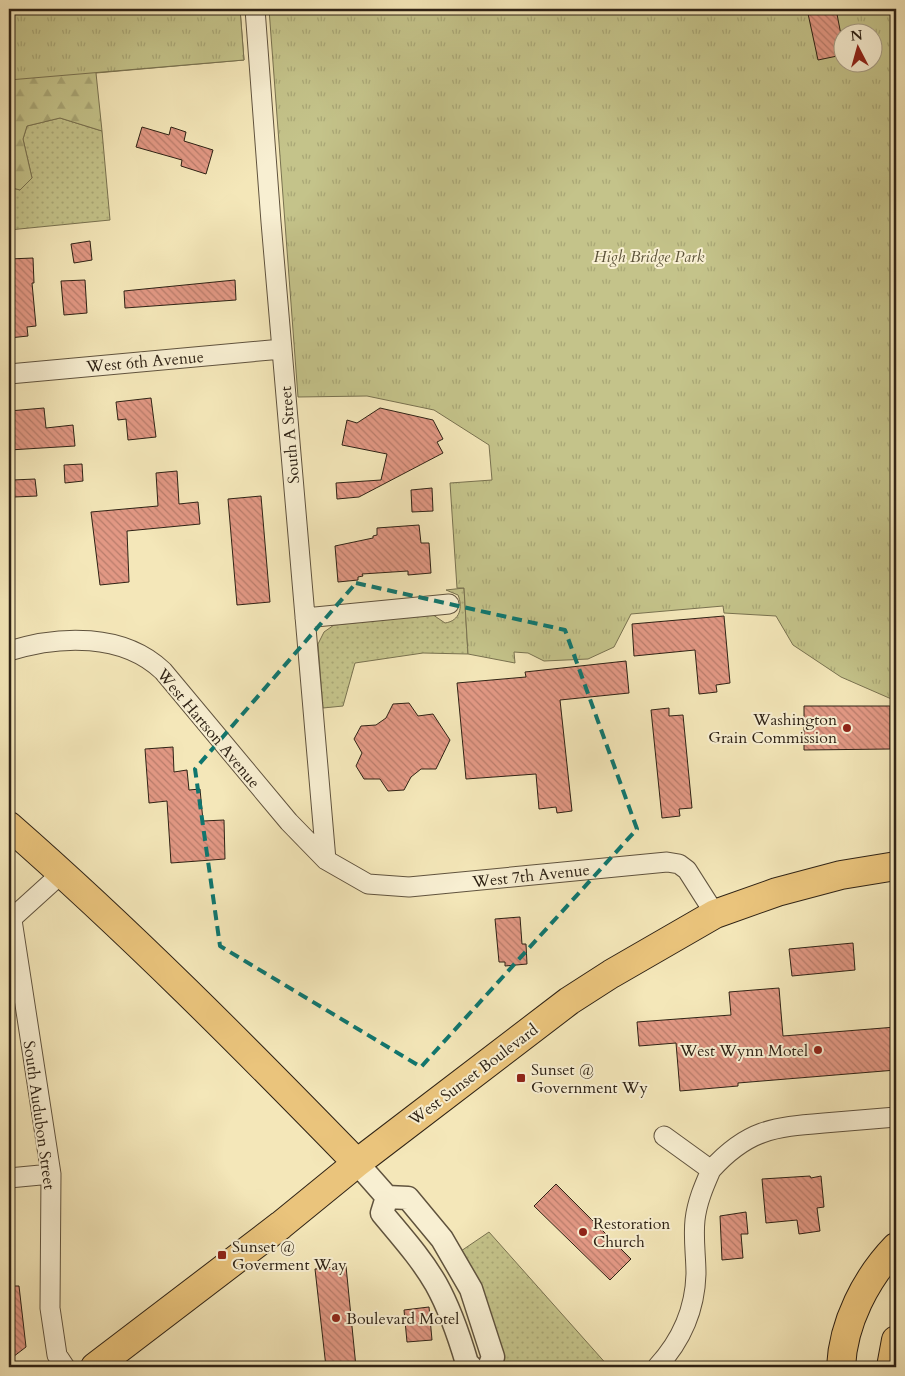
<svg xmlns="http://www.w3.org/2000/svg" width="905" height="1376" font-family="Cardo,serif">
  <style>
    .grass { fill: url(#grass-dots); stroke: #797250 }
    .forest { fill: url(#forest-firs); stroke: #797250 }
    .park { fill: url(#park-tufts); stroke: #797250; fill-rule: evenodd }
    .building { fill: url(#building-back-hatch); stroke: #2e2215 }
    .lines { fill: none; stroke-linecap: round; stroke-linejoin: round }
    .minor-casing { stroke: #60533e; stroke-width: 21 }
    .tertiary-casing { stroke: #60533e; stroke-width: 25 }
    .primary-casing { stroke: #2e2215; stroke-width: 30 }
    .motorway-casing { stroke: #2e2215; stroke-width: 30 }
    .minor { stroke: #f8efd2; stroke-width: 19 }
    .tertiary { stroke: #f8efd2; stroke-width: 22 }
    .primary { stroke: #eac47c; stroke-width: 28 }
    .motorway { stroke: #eac47c; stroke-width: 28 }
    .marked { fill: none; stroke: #0f766e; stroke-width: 4; stroke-dasharray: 10 6; stroke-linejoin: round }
    .poi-dot { fill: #8f2418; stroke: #f8efd2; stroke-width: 2 }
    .labels { text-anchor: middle; stroke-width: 4; stroke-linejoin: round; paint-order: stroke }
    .park-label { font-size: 16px; font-style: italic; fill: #5b5238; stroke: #f8efd2 }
    .street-label { font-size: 16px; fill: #2e2215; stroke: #f8efd2 }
    .poi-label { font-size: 16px; fill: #2e2215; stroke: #f8efd2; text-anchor: start }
  </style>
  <defs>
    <pattern id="grass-dots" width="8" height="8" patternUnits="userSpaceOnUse" patternTransform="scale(1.25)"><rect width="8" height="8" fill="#c4c38a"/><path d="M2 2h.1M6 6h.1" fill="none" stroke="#a9a776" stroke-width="1.8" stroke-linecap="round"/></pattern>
    <pattern id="forest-firs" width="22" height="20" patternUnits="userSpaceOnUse" patternTransform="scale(1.25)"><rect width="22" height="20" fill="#c4c38a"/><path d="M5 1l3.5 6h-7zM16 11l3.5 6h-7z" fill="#a9a776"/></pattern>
    <pattern id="park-tufts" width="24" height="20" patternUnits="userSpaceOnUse" patternTransform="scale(1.25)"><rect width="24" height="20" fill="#c4c38a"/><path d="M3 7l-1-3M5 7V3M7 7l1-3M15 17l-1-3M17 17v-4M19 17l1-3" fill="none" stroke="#a9a776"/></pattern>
    <pattern id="building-back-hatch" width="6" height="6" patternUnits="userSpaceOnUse" patternTransform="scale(1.25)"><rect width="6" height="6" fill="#e29884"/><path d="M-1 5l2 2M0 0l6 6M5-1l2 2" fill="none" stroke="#b87c6b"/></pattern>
  </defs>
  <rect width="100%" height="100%" fill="#f4e7b9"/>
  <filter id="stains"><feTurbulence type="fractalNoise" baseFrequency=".004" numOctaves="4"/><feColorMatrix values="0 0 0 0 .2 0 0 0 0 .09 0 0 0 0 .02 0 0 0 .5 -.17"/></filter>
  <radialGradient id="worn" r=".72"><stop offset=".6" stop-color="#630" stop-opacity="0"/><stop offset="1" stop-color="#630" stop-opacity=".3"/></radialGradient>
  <path class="grass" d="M 60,118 L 102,131 L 110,220 L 9,230 L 9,187 L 20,190 L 32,178 L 23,139 L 27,126 Z
    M 464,588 L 468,654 L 423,653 L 355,663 L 343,706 L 323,708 L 318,644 L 324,632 L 334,625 L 390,619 L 402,611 L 426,610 L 445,623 C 460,621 463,607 458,595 L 446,590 Z
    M 489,1232 L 609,1367 L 503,1367 L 461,1251 Z"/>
  <path class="forest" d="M 9,9 L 240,9 L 244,60 L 96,73 L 102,131 L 60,118 L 27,126 L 23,139 L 32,178 L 20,190 L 9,187 Z"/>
  <path class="park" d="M 9,9 L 240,9 L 244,60 L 9,80 Z
    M 269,9 L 896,9 L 896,701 L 841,677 L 793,645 L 776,616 L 724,613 L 723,606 L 631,614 L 614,647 L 588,659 L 544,661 L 528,653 L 514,652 L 515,663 L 468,654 L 464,588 L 457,588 L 450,483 L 492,480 L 489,445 L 434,410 L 367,396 L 298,397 ZM 842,32 L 872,32 L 872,62 L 842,62 Z"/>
  <path class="building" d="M 807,9 L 836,9 L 842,40 L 842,55 L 818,60 Z
    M 142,127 L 169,135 L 171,127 L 186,132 L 184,141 L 213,150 L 206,174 L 181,166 L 182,160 L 136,147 Z
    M 90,241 L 92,260 L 74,263 L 71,244 Z
    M 33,258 L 34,283 L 32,283 L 36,326 L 27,327 L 28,336 L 9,338 L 9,259 Z
    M 85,280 L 87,313 L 64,315 L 61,281 Z
    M 235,280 L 236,300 L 125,308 L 124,291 Z
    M 151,398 L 156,437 L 128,440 L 126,419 L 118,420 L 116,402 Z
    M 44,408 L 46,428 L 73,425 L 75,446 L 9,450 L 9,411 Z
    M 380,408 L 433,420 L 443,439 L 437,442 L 443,453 L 359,497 L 337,499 L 336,483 L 381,480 L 387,454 L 342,445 L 347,420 L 357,423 Z
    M 82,464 L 83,481 L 65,483 L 64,465 Z
    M 177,471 L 179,504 L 198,502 L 200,524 L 127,531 L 129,582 L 100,585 L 91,512 L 158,506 L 156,473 Z
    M 35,479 L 37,496 L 14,497 L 13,480 Z
    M 432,488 L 433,511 L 412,512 L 411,490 Z
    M 261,496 L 270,602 L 237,605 L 228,499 Z
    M 419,525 L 421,543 L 429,543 L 431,573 L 408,575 L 408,571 L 362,574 L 363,576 L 358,577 L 358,580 L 338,582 L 335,546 L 373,538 L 373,536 L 377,535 L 377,528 Z
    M 724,616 L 730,683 L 716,685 L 717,692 L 699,694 L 695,650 L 634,656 L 632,624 Z
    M 626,661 L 629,693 L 560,700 L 572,811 L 557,813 L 556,807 L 539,809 L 536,774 L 466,779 L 457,683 L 526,677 L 525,672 Z
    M 409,703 L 418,716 L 433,714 L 450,740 L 436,769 L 421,769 L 411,777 L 404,790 L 388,791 L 380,779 L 364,779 L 356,766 L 362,753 L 354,739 L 361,726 L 376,725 L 386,718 L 393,704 Z
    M 804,706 L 890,706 L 890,749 L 804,750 Z
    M 669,708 L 669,716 L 683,715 L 692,808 L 679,809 L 680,816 L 662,818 L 651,710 Z
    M 173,747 L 174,772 L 187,770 L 189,790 L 200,789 L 203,821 L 224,820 L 225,859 L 171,863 L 167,801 L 149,803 L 145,749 Z
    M 520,917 L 522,944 L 526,944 L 527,964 L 505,966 L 505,962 L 499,962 L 495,919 Z
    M 853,943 L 855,970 L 792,976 L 789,949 Z
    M 779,988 L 783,1036 L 896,1027 L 896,1070 L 738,1083 L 738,1086 L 680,1091 L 676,1043 L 639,1046 L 637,1022 L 731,1015 L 729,992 Z
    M 810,1176 L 811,1178 L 821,1176 L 824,1207 L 817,1208 L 820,1231 L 799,1234 L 797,1220 L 766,1223 L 762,1179 Z
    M 556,1184 L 631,1259 L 610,1280 L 534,1206 Z
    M 746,1212 L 748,1234 L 741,1234 L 743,1258 L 722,1260 L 720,1216 Z
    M 346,1266 L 356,1367 L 326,1367 L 315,1269 Z
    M 9,1286 L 19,1286 L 26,1347 L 9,1360 Z
    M 429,1307 L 432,1340 L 407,1342 L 404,1310 Z"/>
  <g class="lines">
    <defs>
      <path id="minor" d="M 255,9 L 271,222 L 326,860
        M 9,374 L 282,349
        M 305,618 L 449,604
        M 9,651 C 60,635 123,633 163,671 L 289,822 L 326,860 L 368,884 L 409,887 L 667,862 L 679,864 L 687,870 L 715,914
        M 12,920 L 51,1174 L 50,1308 L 57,1355 L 65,1367
        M 9,921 L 62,873
        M 664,1136 L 711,1170 C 747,1130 773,1127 824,1123 C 848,1121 872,1119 896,1117
        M 9,1178 L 51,1174
        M 657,1367 C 681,1341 695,1310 696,1274 C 696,1256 693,1238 695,1220 C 697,1202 704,1186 711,1170"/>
      <path id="tertiary" d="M 357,1163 L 387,1197 L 408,1198 L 442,1239 L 471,1289 L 493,1357 L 489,1367
        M 387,1197 L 382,1213 C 401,1236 421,1258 436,1284 C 450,1309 459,1336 467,1363 L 471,1367"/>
      <path id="primary" d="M 9,826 C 129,931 245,1048 357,1163
        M 95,1367 L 281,1225 L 357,1163 L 569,1001 L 611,974 L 715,914 L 777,892 L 841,875 L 896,866"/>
      <path id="motorway" d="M 841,1367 C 843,1323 866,1278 896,1247
        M 891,1367 L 896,1340"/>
    </defs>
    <use href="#minor" class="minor-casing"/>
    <use href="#tertiary" class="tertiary-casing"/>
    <use href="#primary" class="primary-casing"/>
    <use href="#motorway" class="motorway-casing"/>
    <use href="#minor" class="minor"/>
    <use href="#tertiary" class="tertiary"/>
    <use href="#primary" class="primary"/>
    <use href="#motorway" class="motorway"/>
  </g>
  <path class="marked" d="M 356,583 L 565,630 L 637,829 L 421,1067 L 220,946 L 195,769 Z"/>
  <g class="poi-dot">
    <circle cx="847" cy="728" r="5"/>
    <circle cx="818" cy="1050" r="5"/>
    <rect x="516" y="1073" width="10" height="10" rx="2.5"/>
    <circle cx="583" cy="1232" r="5"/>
    <rect x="217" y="1250" width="10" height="10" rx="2.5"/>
    <circle cx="336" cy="1318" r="5"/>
  </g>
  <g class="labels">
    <g class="park-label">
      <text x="649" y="262">High Bridge Park</text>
    </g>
    <g class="street-label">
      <text transform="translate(145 361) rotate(-5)" y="6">West 6th Avenue</text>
      <text transform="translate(289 435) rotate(-95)" y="6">South A Street</text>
      <text transform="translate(209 728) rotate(50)" y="6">West Hartson Avenue</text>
      <text transform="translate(531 875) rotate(-6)" y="6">West 7th Avenue</text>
      <text transform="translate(473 1074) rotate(-37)" y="6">West Sunset Boulevard</text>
      <text transform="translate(40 1115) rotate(82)" y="6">South Audubon Street</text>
    </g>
    <g class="poi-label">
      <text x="837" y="725" text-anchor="end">Washington<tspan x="837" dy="18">Grain Commission</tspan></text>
      <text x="808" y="1056" text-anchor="end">West Wynn Motel</text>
      <text x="531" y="1075">Sunset @<tspan x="531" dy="18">Government Wy</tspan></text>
      <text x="593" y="1229">Restoration<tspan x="593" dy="18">Church</tspan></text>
      <text x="232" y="1252">Sunset @<tspan x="232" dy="18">Goverment Way</tspan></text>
      <text x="346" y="1324">Boulevard Motel</text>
    </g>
  </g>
  <rect width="905" height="1376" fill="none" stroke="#f4e7b9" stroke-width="30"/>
  <rect x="10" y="10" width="885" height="1356" fill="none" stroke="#2e2215" stroke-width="2.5"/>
  <rect x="15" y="15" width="875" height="1346" fill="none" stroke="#2e2215"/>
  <g transform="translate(858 48) rotate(354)"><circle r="24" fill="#f8efd2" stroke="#a79d86"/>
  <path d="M0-4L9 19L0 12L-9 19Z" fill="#8f2418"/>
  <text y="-8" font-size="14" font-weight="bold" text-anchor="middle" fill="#2e2215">N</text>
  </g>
  <rect width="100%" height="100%" filter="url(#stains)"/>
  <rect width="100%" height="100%" fill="url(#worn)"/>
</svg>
